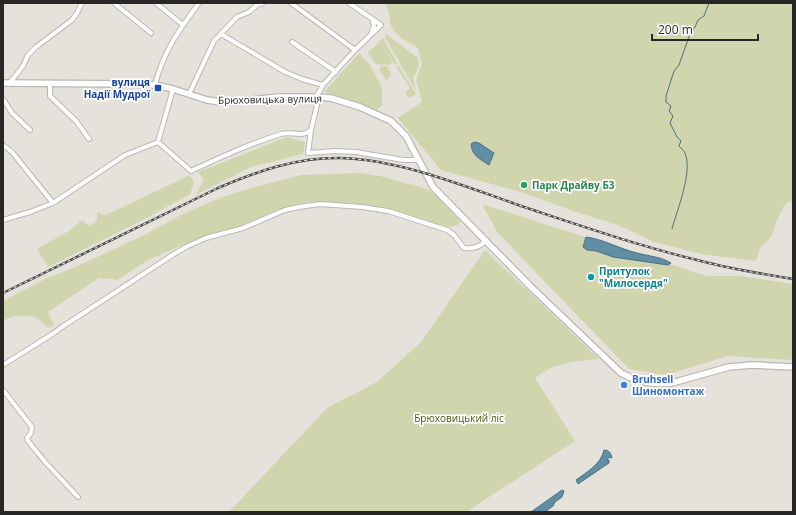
<svg xmlns="http://www.w3.org/2000/svg" width="796" height="515" font-family="'Open Sans',sans-serif">
  <style>
    .green { fill: #d0d5ae }
    .water { fill: #608fa5; stroke: #4f707f }
    .lines { fill: none; stroke-linecap: round; stroke-linejoin: round }
    .stream { stroke: #4f707f; stroke-width: 1 }
    .street-casing { stroke: #bbb7b2; stroke-width: 6 }
    .secondary-casing { stroke: #bbb7b2; stroke-width: 8 }
    .street { stroke: #fff; stroke-width: 4 }
    .secondary { stroke: #fff; stroke-width: 5.5 }
    .rail-casing { stroke: #4e4d4a; stroke-width: 2.5 }
    .rail { stroke: #fff; stroke-width: 1; stroke-dasharray: 3; stroke-linecap: butt }
    .transit-dot { fill: #1a4fb4; stroke: #fff; stroke-width: 1.5 }
    .leisure-dot { fill: #2e9e5b; stroke: #fff; stroke-width: 1.5 }
    .culture-dot { fill: #0f9aa8; stroke: #fff; stroke-width: 1.5 }
    .shop-dot { fill: #3f7fe0; stroke: #fff; stroke-width: 1.5 }
    .labels { text-anchor: middle; stroke-width: 3.5; stroke-linejoin: round; paint-order: stroke }
    .transit-label { font-size: 10px; font-weight: bold; fill: #164399; stroke: #fff; text-anchor: end }
    .street-label { font-size: 10px; fill: #282725; stroke: #fff }
    .leisure-label { font-size: 10px; font-weight: bold; fill: #27864d; stroke: #fff; text-anchor: start }
    .culture-label { font-size: 10px; font-weight: bold; fill: #0d838f; stroke: #fff; text-anchor: start }
    .shop-label { font-size: 10px; font-weight: bold; fill: #366cbe; stroke: #fff; text-anchor: start }
    .park-label { font-size: 10px; fill: #51560e; stroke: #fff }
  </style>
  <rect width="100%" height="100%" fill="#e5e2dc"/>
  <path class="green" d="M 385,3 L 793,3 L 793,201 L 786,203 L 776,222 L 771,237 L 760,248 L 756,261 L 701,254 L 654,242 L 618,225 L 576,212 L 521,192 L 441,170 L 398,118 L 422,102 L 416,80 L 422,64 L 418,48 C 409,42 395,37 391,25 C 389,18 390,9 385,3 Z
    M 386,34 L 418,58 C 420,65 418,71 413,77 L 416,91 L 385,37 Z
    M 383,38 L 397,63 L 395,65 L 389,54 L 388,55 L 393,62 L 389,65 L 375,64 L 368,53 Z
    M 359,53 L 370,65 L 382,88 L 382,106 L 376,110 L 324,92 Z
    M 398,65 L 416,94 L 409,98 L 405,93 L 410,88 L 396,67 Z
    M 382,66 L 387,66 L 391,73 L 388,79 L 386,80 L 379,70 Z
    M 287,137 L 305,142 L 303,154 L 251,167 L 196,195 L 204,179 L 198,172 Z
    M 361,173 L 380,176 L 427,189 L 436,195 L 460,221 L 458,225 L 447,227 L 394,211 L 352,203 L 307,202 L 275,211 L 228,231 L 220,231 L 192,241 L 148,260 L 117,280 L 99,278 L 48,312 L 54,325 L 48,328 C 45,325 42,321 38,319 C 28,314 12,315 3,321 L 3,301 L 43,280 L 82,264 L 142,236 L 187,212 L 220,198 L 244,190 L 301,175 Z
    M 190,175 L 194,183 L 190,194 L 141,221 L 48,267 L 37,249 L 69,231 L 82,220 L 89,226 L 97,221 L 97,212 L 106,215 Z
    M 482,204 L 707,276 L 741,276 L 793,284 L 793,360 L 728,356 L 666,375 L 629,369 L 497,232 Z
    M 485,250 L 599,359 C 574,362 555,362 535,378 L 575,441 L 466,512 L 229,512 L 327,408 L 377,382 L 421,342 Z"/>
  <path class="water" d="M 474,142 L 479,143 L 494,153 L 489,165 C 480,159 472,156 471,144 Z
    M 586,237 C 603,239 620,249 637,253 C 648,256 662,257 671,263 L 668,265 L 661,264 L 613,257 L 596,251 L 587,250 L 583,247 Z
    M 604,450 C 610,450 611,454 612,458 L 609,457 L 607,460 L 609,460 L 609,463 L 578,484 L 576,480 C 587,472 601,464 604,450 Z
    M 562,490 L 564,491 L 562,497 L 555,502 L 553,506 L 545,512 L 531,512 Z"/>
  <g class="lines">
    <path class="stream" d="M 672,229 C 677,210 693,172 685,153 C 684,151 681,148 679,146 L 681,141 L 677,137 L 670,123 L 673,116 L 669,111 L 671,106 L 666,102 L 666,96 L 674,71 L 679,65 L 690,34 L 695,27 L 698,20 L 704,16 L 709,3"/>
    <defs>
      <path id="street" d="M 114,3 L 151,33
        M 156,3 L 183,25
        M 291,3 L 355,50
        M 349,3 L 381,25 L 355,50 L 323,85 L 316,97 L 317,105 L 311,130 L 308,153 L 335,151 L 356,152 L 403,160 L 419,160
        M 221,34 L 285,72 L 302,79 L 323,85
        M 371,34 L 374,26 L 372,19
        M 292,42 L 336,72
        M 50,83 L 50,96 L 76,121 L 89,139
        M 9,84 L 23,66 L 28,55 L 36,47 L 72,20 L 77,13 L 82,3
        M 155,85 C 163,52 179,30 199,3
        M 189,94 L 214,41 L 237,17 L 249,12 L 257,5 L 263,3
        M 3,99 L 12,113 L 30,130
        M 158,142 L 191,171 C 221,157 249,144 281,134 C 291,131 303,138 311,130
        M 3,145 L 12,152 L 53,203
        M 3,220 L 30,212 L 53,203 L 125,155 L 158,142 L 173,89
        M 3,365 L 54,333 L 62,327 L 174,254 L 188,246 L 206,238 L 243,228 L 285,210 L 299,207 L 320,204 L 362,207 L 388,211 L 447,230 L 454,235 L 464,248 C 473,249 481,247 486,240
        M 3,390 L 32,427 L 31,433 L 27,438 L 28,441 L 46,463 L 78,497"/>
      <path id="secondary" d="M 3,83 L 137,84 L 155,85 L 173,89 L 207,100 L 221,102 L 242,101 L 278,97 L 316,97 L 331,98 L 360,107 L 391,121 L 406,136 L 433,187 L 532,288 L 621,373 C 637,382 653,385 672,383 L 729,367 L 752,365 L 793,367"/>
    </defs>
    <use href="#street" class="street-casing"/>
    <use href="#secondary" class="secondary-casing"/>
    <use href="#street" class="street"/>
    <use href="#secondary" class="secondary"/>
    <defs>
      <path id="rail" d="M 3,293 L 218,188 C 258,171 297,157 341,158 C 404,160 471,189 530,209 C 587,228 643,247 701,261 C 731,269 762,274 793,279"/>
    </defs>
    <use href="#rail" class="rail-casing"/>
    <use href="#rail" class="rail"/>
  </g>
  <rect class="transit-dot" x="154" y="84" width="8" height="8" rx="2"/>
  <circle class="leisure-dot" cx="524" cy="185" r="4"/>
  <circle class="culture-dot" cx="591" cy="277" r="4"/>
  <circle class="shop-dot" cx="624" cy="385" r="4"/>
  <g class="labels">
    <g class="transit-label">
      <text x="150" y="86">вулиця<tspan x="150" dy="12">Надії Мудрої</tspan></text>
    </g>
    <g class="street-label">
      <text transform="translate(270 99) rotate(-1)" y="4">Брюховицька вулиця</text>
    </g>
    <g class="leisure-label">
      <text x="532" y="189">Парк Драйву Б3</text>
    </g>
    <g class="culture-label">
      <text x="599" y="275">Притулок<tspan x="599" dy="12">"Милосердя"</tspan></text>
    </g>
    <g class="shop-label">
      <text x="632" y="383">Bruhsell<tspan x="632" dy="12">Шиномонтаж</tspan></text>
    </g>
    <g class="park-label">
      <text x="459" y="422">Брюховицький ліс</text>
    </g>
  </g>
  <rect width="796" height="515" fill="none" stroke="#282725" stroke-width="8"/>
  <path d="M652 34v6h106v-6" fill="none" stroke="#282725" stroke-width="2"/>
  <text x="658" y="34" font-size="12" fill="#282725" stroke="#ffffff" stroke-width="3" paint-order="stroke">200 m</text>
</svg>
